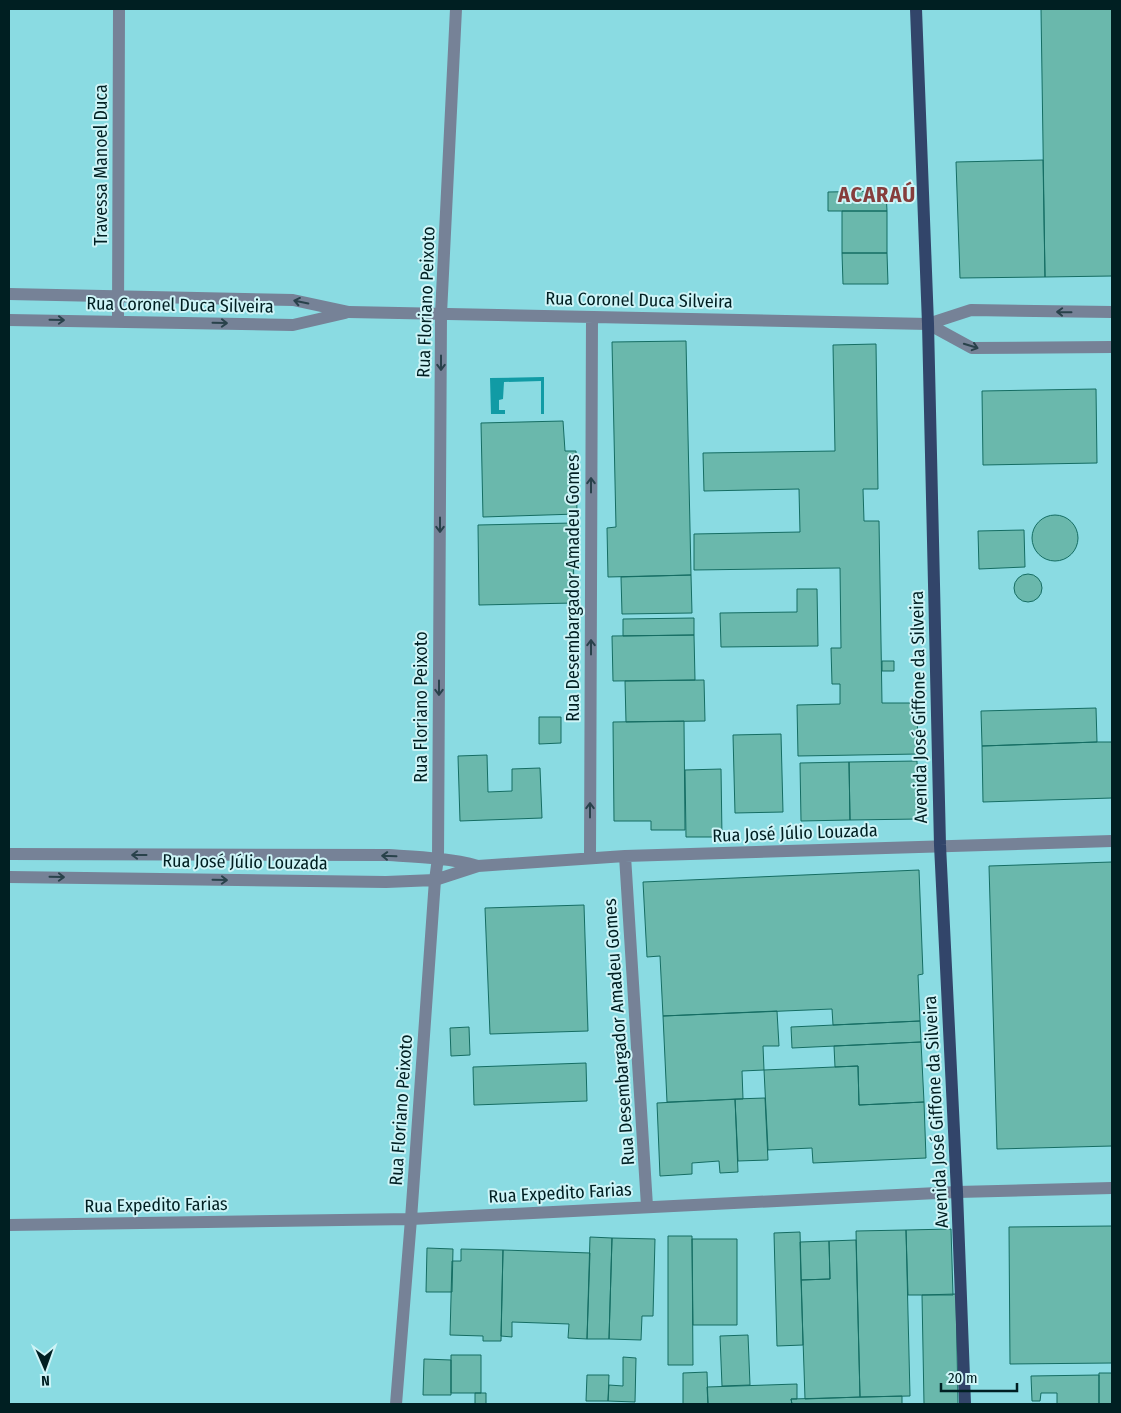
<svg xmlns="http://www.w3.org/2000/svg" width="1121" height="1413" font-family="'Fira Sans Condensed',sans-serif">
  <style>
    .water { fill: #119ba5 }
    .building { fill: #6ab8ac; stroke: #156d63 }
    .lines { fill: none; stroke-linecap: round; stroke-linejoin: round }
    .minor { stroke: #768297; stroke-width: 12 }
    .major { stroke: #32456a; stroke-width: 12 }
    .oneway { stroke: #29424b }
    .labels { text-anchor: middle; stroke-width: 4; stroke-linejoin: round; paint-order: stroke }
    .street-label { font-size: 18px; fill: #001f22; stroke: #cef4f7 }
    .district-label { font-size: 22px; font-weight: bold; letter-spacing: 1px; fill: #863d3c; stroke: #cef4f7 }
  </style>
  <rect width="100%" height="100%" fill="#8adbe2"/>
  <path class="water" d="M 544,377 L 544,414 L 541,414 L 541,381 L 504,382 L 503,399 L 499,400 L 499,410 L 505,410 L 505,414 L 491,414 L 490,378 Z"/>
  <path class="building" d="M 1041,9 L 1112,9 L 1112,276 L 1045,277 Z
    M 1043,160 L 1045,277 L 960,278 L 956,162 Z
    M 886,191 L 887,211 L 828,211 L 828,192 Z
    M 842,211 L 887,211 L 887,253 L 842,253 Z
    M 842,253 L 887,253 L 888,284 L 843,284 Z
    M 686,341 L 691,575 L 608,577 L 607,528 L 616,527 L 612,342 Z
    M 876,344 L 878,489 L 863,489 L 864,521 L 879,521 L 882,703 L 917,703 L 918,754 L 798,756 L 797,705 L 840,704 L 840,684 L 832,684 L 831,648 L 841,648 L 840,568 L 694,570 L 694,534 L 800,532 L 799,489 L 704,491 L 703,453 L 835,451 L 833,345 Z
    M 1096,389 L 1097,463 L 983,465 L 982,391 Z
    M 563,421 L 565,451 L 576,451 L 577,514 L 483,517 L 481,423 Z
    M1032 538a23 23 0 1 1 46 0a23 23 0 1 1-46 0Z
    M 573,523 L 574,603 L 479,605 L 478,525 Z
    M 1024,530 L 1025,567 L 979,569 L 978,531 Z
    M1014 588a14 14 0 1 1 28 0a14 14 0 1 1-28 0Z
    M 691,575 L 692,613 L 622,614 L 621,577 Z
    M 797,589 L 817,589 L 818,646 L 721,647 L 720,613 L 797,612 Z
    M 694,618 L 694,635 L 623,636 L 623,619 Z
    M 694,635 L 695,680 L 613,681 L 612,636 Z
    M 882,661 L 894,661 L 894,671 L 882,671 Z
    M 704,680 L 705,721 L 626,722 L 625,681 Z
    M 1096,708 L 1097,742 L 982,746 L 981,711 Z
    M 539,717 L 561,717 L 561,743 L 539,744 Z
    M 684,721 L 685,830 L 651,830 L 651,821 L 614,821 L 613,722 Z
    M 781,734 L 783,812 L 735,813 L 733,735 Z
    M 1097,742 L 1112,742 L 1112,798 L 983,802 L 982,746 Z
    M 487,755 L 488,792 L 512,791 L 512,769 L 540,768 L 542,818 L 460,821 L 458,756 Z
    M 917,761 L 919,819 L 850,820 L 849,762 Z
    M 849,762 L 850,820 L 801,821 L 800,763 Z
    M 721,769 L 722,837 L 686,837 L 685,770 Z
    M 1112,862 L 1112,1146 L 997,1149 L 989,866 Z
    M 919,870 L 923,974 L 918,975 L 920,1021 L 833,1025 L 832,1009 L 663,1016 L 660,956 L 647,957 L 643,882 Z
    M 584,905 L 588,1031 L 490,1034 L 485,908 Z
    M 777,1011 L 779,1046 L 763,1046 L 764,1070 L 742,1071 L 743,1099 L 667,1102 L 663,1016 Z
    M 920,1021 L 921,1042 L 792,1048 L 791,1027 Z
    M 469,1027 L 470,1055 L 451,1056 L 450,1028 Z
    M 921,1042 L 924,1102 L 859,1105 L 858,1066 L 835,1067 L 834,1046 Z
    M 586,1063 L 587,1101 L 474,1105 L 473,1067 Z
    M 858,1066 L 859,1105 L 924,1102 L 926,1158 L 813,1163 L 812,1148 L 768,1150 L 764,1070 Z
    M 765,1098 L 768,1160 L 738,1161 L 735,1099 Z
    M 735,1099 L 738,1172 L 720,1173 L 719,1161 L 692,1163 L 692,1174 L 660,1176 L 657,1103 Z
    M 1112,1226 L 1112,1363 L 1010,1364 L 1009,1227 Z
    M 951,1229 L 953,1295 L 908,1295 L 906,1230 Z
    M 906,1230 L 910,1396 L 860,1397 L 856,1231 Z
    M 800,1232 L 803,1345 L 777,1346 L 774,1233 Z
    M 668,1236 L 692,1236 L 693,1365 L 668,1365 Z
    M 590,1237 L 612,1238 L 609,1339 L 587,1339 Z
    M 612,1238 L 655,1239 L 653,1316 L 642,1316 L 641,1340 L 609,1339 Z
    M 692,1239 L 737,1239 L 737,1325 L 693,1325 Z
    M 856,1240 L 860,1397 L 805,1399 L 801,1280 L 830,1279 L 829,1241 Z
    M 829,1241 L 830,1279 L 801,1280 L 800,1242 Z
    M 427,1248 L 453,1249 L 452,1292 L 426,1292 Z
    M 461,1249 L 503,1250 L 501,1341 L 483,1341 L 483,1336 L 450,1335 L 452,1261 L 461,1261 Z
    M 503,1250 L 590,1253 L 587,1339 L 568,1338 L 569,1324 L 512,1322 L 512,1337 L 501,1336 Z
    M 956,1294 L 958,1404 L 924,1404 L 922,1295 Z
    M 748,1335 L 750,1385 L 722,1386 L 720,1336 Z
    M 451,1355 L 481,1355 L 481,1393 L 451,1393 Z
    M 623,1357 L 636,1358 L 635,1402 L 608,1401 L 609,1385 L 623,1386 Z
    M 424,1359 L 451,1360 L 451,1395 L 423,1395 Z
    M 707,1372 L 708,1404 L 683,1404 L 683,1373 Z
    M 1099,1373 L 1112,1373 L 1112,1404 L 1099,1404 Z
    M 587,1375 L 609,1375 L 608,1401 L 586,1401 Z
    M 1099,1375 L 1099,1404 L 1057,1404 L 1057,1393 L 1041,1393 L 1040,1401 L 1032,1401 L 1031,1376 Z
    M 797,1384 L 797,1399 L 791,1399 L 792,1404 L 708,1404 L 707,1387 Z
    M 475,1393 L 486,1393 L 486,1404 L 457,1404 L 475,1404 Z
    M 902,1396 L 902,1404 L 792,1404 L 791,1399 Z"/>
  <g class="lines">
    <path class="minor" d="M 9,294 L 293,300 L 349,312 L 928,324 L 971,310 L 1112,312
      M 9,320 L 293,325 L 345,313
      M 118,321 L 119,9
      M 928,324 L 972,348 L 1112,347
      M 9,854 L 389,855 C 420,857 449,858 478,866
      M 625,856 L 647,1206
      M 590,858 L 592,317
      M 9,877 L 386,882 L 435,880 L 478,866 L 625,856 L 1112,841
      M 9,1225 L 411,1219 L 957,1192 L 1112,1188
      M 396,1404 L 411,1219 L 435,880 L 438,858 L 441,314 L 456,9"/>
    <path class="major" d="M 916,9 L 928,324 L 940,845 L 957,1192 L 965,1404"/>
  </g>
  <defs><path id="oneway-shaft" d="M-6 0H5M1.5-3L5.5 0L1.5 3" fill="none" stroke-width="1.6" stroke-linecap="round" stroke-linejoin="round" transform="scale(1.25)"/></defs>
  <g class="oneway">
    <use href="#oneway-shaft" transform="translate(301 302) rotate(-168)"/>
    <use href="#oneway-shaft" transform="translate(1064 312) rotate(-179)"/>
    <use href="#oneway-shaft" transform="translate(57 320) rotate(1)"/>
    <use href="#oneway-shaft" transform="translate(220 323) rotate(1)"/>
    <use href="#oneway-shaft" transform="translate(971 346) rotate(17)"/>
    <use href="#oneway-shaft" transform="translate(441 363) rotate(90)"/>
    <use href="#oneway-shaft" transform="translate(591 485) rotate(-90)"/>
    <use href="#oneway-shaft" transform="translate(440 525) rotate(90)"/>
    <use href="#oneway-shaft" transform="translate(591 647) rotate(-90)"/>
    <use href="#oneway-shaft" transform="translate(439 688) rotate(90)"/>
    <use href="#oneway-shaft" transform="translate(590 810) rotate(-90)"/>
    <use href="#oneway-shaft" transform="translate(139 855) rotate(-180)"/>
    <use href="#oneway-shaft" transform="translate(389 856) rotate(-178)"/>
    <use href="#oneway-shaft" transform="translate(57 877) rotate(1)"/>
    <use href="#oneway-shaft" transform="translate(220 880) rotate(1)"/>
  </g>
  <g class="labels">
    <g class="street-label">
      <text transform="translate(101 165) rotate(-90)" y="6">Travessa Manoel Duca</text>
      <text transform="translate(639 300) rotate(1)" y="6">Rua Coronel Duca Silveira</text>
      <text transform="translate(426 302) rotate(-88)" y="6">Rua Floriano Peixoto</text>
      <text transform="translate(180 305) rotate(1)" y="6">Rua Coronel Duca Silveira</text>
      <text transform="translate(573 588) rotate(-90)" y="6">Rua Desembargador Amadeu Gomes</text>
      <text transform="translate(421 707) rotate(-90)" y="6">Rua Floriano Peixoto</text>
      <text transform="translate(919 707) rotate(-91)" y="6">Avenida José Giffone da Silveira</text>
      <text transform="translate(795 833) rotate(-2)" y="6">Rua José Júlio Louzada</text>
      <text transform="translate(245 862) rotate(1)" y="6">Rua José Júlio Louzada</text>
      <text transform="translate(619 1032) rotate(-94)" y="6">Rua Desembargador Amadeu Gomes</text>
      <text transform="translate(401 1110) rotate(-86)" y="6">Rua Floriano Peixoto</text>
      <text transform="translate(936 1112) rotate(-93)" y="6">Avenida José Giffone da Silveira</text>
      <text transform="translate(560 1193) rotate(-3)" y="6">Rua Expedito Farias</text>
      <text transform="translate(156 1205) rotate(-1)" y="6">Rua Expedito Farias</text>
    </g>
    <g class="district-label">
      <text x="877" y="202">ACARAÚ</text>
    </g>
  </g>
  <rect width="1121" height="1413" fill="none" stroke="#001f22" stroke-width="20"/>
  <g transform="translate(45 1368) rotate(178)" stroke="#cef4f7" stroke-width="4" paint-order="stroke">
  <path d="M0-4L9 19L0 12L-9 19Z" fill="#001f22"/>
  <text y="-8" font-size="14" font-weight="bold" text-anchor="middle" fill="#001f22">N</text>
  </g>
  <path d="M941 1383v8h76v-8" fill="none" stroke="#001f22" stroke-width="2.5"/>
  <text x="948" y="1383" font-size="15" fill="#001f22" stroke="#cef4f7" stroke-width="4" paint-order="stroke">20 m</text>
</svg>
